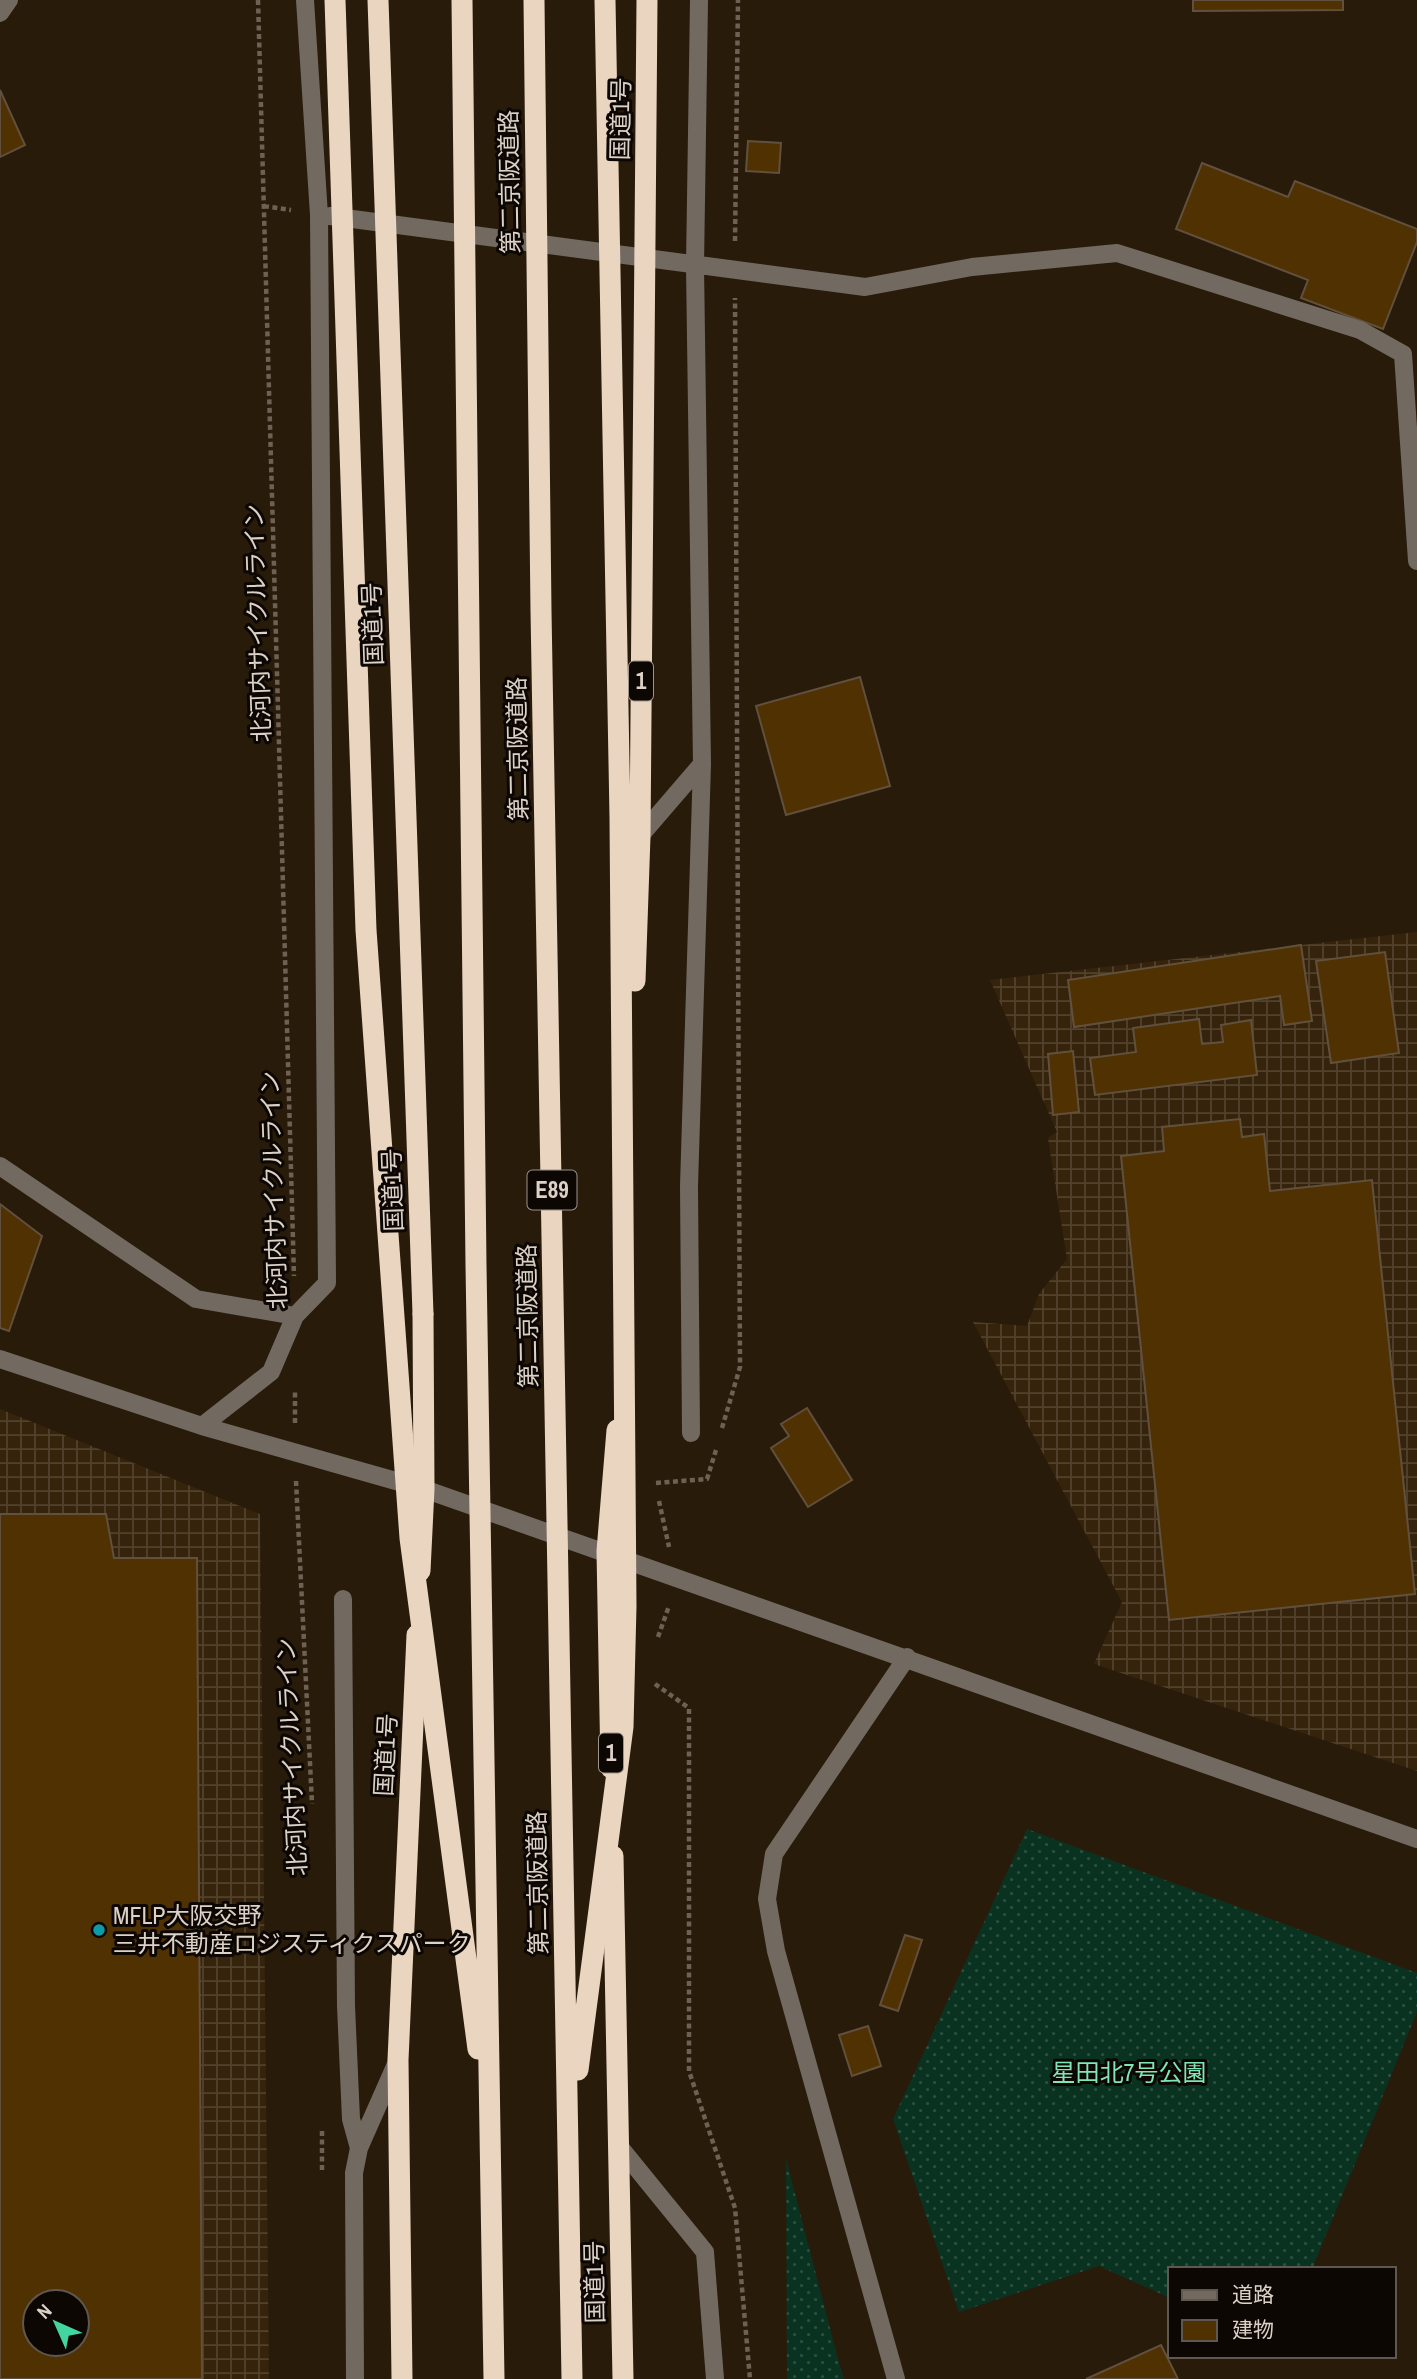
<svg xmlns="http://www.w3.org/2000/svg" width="1417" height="2379" font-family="'Archivo Narrow','Noto Sans JP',sans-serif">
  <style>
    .industrial { fill: url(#industrial-grid); fill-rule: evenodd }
    .grass { fill: url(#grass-dots) }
    .building { fill: #503102; stroke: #61503e; stroke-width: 2; fill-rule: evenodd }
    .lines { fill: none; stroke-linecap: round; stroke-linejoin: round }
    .path { stroke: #6e6153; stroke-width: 4.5; stroke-dasharray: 5 3.5; stroke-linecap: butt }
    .minor { stroke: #726a61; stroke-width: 18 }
    .highway { stroke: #ead5c0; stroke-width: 21 }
    .highway-bridge { stroke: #ead5c0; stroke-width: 21 }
    .culture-dot { fill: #0f9aa8; stroke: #0d0703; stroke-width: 2.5 }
    .labels { text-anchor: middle; stroke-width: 6; stroke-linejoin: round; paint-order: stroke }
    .shield { fill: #0d0703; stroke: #9d948c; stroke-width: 2 }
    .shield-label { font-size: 23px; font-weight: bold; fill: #dbd1c7 }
    .street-label { font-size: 24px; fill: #dbd1c7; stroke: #0d0703 }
    .poi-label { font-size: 24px; fill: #dbd1c7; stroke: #0d0703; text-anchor: start }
    .park-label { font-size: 24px; fill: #7fe6b5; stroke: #0d0703 }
  </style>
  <defs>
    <pattern id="industrial-grid" width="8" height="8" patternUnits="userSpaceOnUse" patternTransform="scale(1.75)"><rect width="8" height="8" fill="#36230b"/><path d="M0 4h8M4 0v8" fill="none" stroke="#52422d"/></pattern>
    <pattern id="grass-dots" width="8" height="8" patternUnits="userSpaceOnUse" patternTransform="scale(1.75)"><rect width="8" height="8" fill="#093221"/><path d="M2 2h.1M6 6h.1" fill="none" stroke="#2c4f40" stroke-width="1.8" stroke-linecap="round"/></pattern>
  </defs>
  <rect width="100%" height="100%" fill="#291b0a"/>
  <path class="industrial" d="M 1417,932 L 1417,1771 L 1094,1664 L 1122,1602 L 973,1322 L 1027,1326 L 1039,1294 L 1067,1259 L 1048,1138 L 1057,1132 L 990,980 Z
    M 0,1409 L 260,1514 L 269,2379 L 0,2379 ZM 35,2302 L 77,2302 L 77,2344 L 35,2344 Z"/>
  <path class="grass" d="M 1027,1829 L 1417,1973 L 1417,2012 L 1312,2269 L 1170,2269 L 1170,2298 L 1099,2266 L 959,2312 L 893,2119 Z
    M 786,2159 L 838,2359 L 844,2379 L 787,2379 Z"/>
  <path class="building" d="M 1193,0 L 1343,0 L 1343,10 L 1193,11 Z
    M 0,90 L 25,145 L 0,157 Z
    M 748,141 L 781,143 L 779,173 L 746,171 Z
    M 1202,163 L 1288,197 L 1295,181 L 1417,229 L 1417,242 L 1383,329 L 1301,298 L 1308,280 L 1176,229 Z
    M 860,677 L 890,786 L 786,815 L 756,706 Z
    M 1301,945 L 1312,1021 L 1284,1025 L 1280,996 L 1074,1027 L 1068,980 Z
    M 1385,952 L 1399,1053 L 1331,1063 L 1316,961 Z
    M 1199,1019 L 1202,1044 L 1223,1042 L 1221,1025 L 1251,1020 L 1257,1075 L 1095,1095 L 1090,1058 L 1136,1052 L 1133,1028 Z
    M 1073,1051 L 1079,1112 L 1053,1115 L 1048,1054 Z
    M 1240,1119 L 1242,1137 L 1264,1134 L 1270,1191 L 1372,1180 L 1415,1594 L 1169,1620 L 1121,1156 L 1164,1151 L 1162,1127 Z
    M 0,1204 L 42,1236 L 9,1331 L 0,1328 Z
    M 807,1408 L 852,1480 L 808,1507 L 771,1448 L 789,1436 L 781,1424 Z
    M 0,1514 L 106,1514 L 114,1558 L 197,1558 L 202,2379 L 0,2379 ZM 35,2302 L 77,2302 L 77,2344 L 35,2344 Z
    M 905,1935 L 922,1940 L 898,2011 L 880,2005 Z
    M 868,2026 L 881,2066 L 852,2076 L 839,2035 Z
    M 1161,2345 L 1178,2379 L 1086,2379 Z"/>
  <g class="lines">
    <path class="path" d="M 258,0 L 294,1276
      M 264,206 L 291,210
      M 735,241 L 738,0
      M 295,1423 L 295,1390
      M 722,1428 L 740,1367 L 735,298
      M 296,1481 L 312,1804
      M 656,1483 L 707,1479 L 716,1450
      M 659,1501 L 669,1547
      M 658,1637 L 669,1606
      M 655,1684 L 689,1708 L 689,2071 L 735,2208 L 750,2379
      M 322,2131 L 322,2172"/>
    <path class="minor" d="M 0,13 L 9,0
      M 330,216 L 865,287 L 972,267 L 1117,253 L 1360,330 L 1403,354 L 1417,561
      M 640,836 L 702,764
      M 0,1166 L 196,1299 L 295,1316 L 327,1283 L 319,215 L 305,0
      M 0,1359 L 202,1426 L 424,1489 L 1417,1839
      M 202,1426 L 271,1372 L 295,1316
      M 691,1433 L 689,1186 L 702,764 L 695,266 L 699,0
      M 343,1599 L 346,2006 L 351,2119 L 359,2148
      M 618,2145 L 705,2252 L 715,2379
      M 355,2379 L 354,2173 L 359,2148 L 397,2062
      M 896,2379 L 776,1951 L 767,1899 L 774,1854 L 907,1657"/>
    <path class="highway" d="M 420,1571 L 424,1489 L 423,1314
      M 611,1768 L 607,1551 L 617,1430
      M 613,1856 L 623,2379
      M 402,2379 L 398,2060 L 417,1635"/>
    <path class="highway-bridge" d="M 335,0 L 366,930 L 410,1538 L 478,2049
      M 378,0 L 423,1314
      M 462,0 L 476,1265 L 494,2379
      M 534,0 L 541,611 L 572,2379
      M 635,981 L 640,836 L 647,0
      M 578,2070 L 623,1727 L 626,1606 L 620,817 L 605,0"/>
  </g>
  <circle class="culture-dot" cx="99" cy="1930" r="7"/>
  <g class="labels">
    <g class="shield">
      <rect x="629" y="661.5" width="24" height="39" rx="5"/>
      <rect x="527.5" y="1170.5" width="49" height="39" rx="5"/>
      <rect x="599" y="1733.5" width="24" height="39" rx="5"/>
    </g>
    <g class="shield-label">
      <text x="641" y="689">1</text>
      <text x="552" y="1198">E89</text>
      <text x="611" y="1761">1</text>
    </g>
    <g class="street-label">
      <text transform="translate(621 119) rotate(-89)" y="8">国道1号</text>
      <text transform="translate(510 182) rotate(-91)" y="8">第二京阪道路</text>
      <text transform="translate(258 623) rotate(-92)" y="8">北河内サイクルライン</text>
      <text transform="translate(373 624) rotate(-92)" y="8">国道1号</text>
      <text transform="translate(518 749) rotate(-91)" y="8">第二京阪道路</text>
      <text transform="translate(274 1190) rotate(-92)" y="8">北河内サイクルライン</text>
      <text transform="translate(393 1190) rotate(-92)" y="8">国道1号</text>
      <text transform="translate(528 1316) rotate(-91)" y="8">第二京阪道路</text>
      <text transform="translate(386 1755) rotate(-87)" y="8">国道1号</text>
      <text transform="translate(292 1757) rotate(-93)" y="8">北河内サイクルライン</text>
      <text transform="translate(538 1883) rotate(-91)" y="8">第二京阪道路</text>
      <text transform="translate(595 2282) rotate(-91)" y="8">国道1号</text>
    </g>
    <g class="poi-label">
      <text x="113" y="1924">MFLP大阪交野<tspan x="113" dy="28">三井不動産ロジスティクスパーク</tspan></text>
    </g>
    <g class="park-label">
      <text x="1129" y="2081">星田北7号公園</text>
    </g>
  </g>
  <rect x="1168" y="2267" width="228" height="91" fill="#0d0703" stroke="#5f5851" stroke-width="2"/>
  <rect x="1182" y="2290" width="35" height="10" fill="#726a61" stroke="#5f5851" stroke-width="2"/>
  <text x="1232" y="2302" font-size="21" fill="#dbd1c7">道路</text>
  <rect x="1182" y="2320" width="35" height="21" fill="#503102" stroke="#5f5851" stroke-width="2"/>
  <text x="1232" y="2337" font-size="21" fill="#dbd1c7">建物</text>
  <g transform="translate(56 2323) rotate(315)"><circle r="33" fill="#0d0703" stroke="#5f5851" stroke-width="2"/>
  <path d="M0-5L12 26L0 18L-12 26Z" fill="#44d49f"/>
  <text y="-10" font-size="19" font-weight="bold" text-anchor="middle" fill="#dbd1c7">N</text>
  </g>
</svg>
